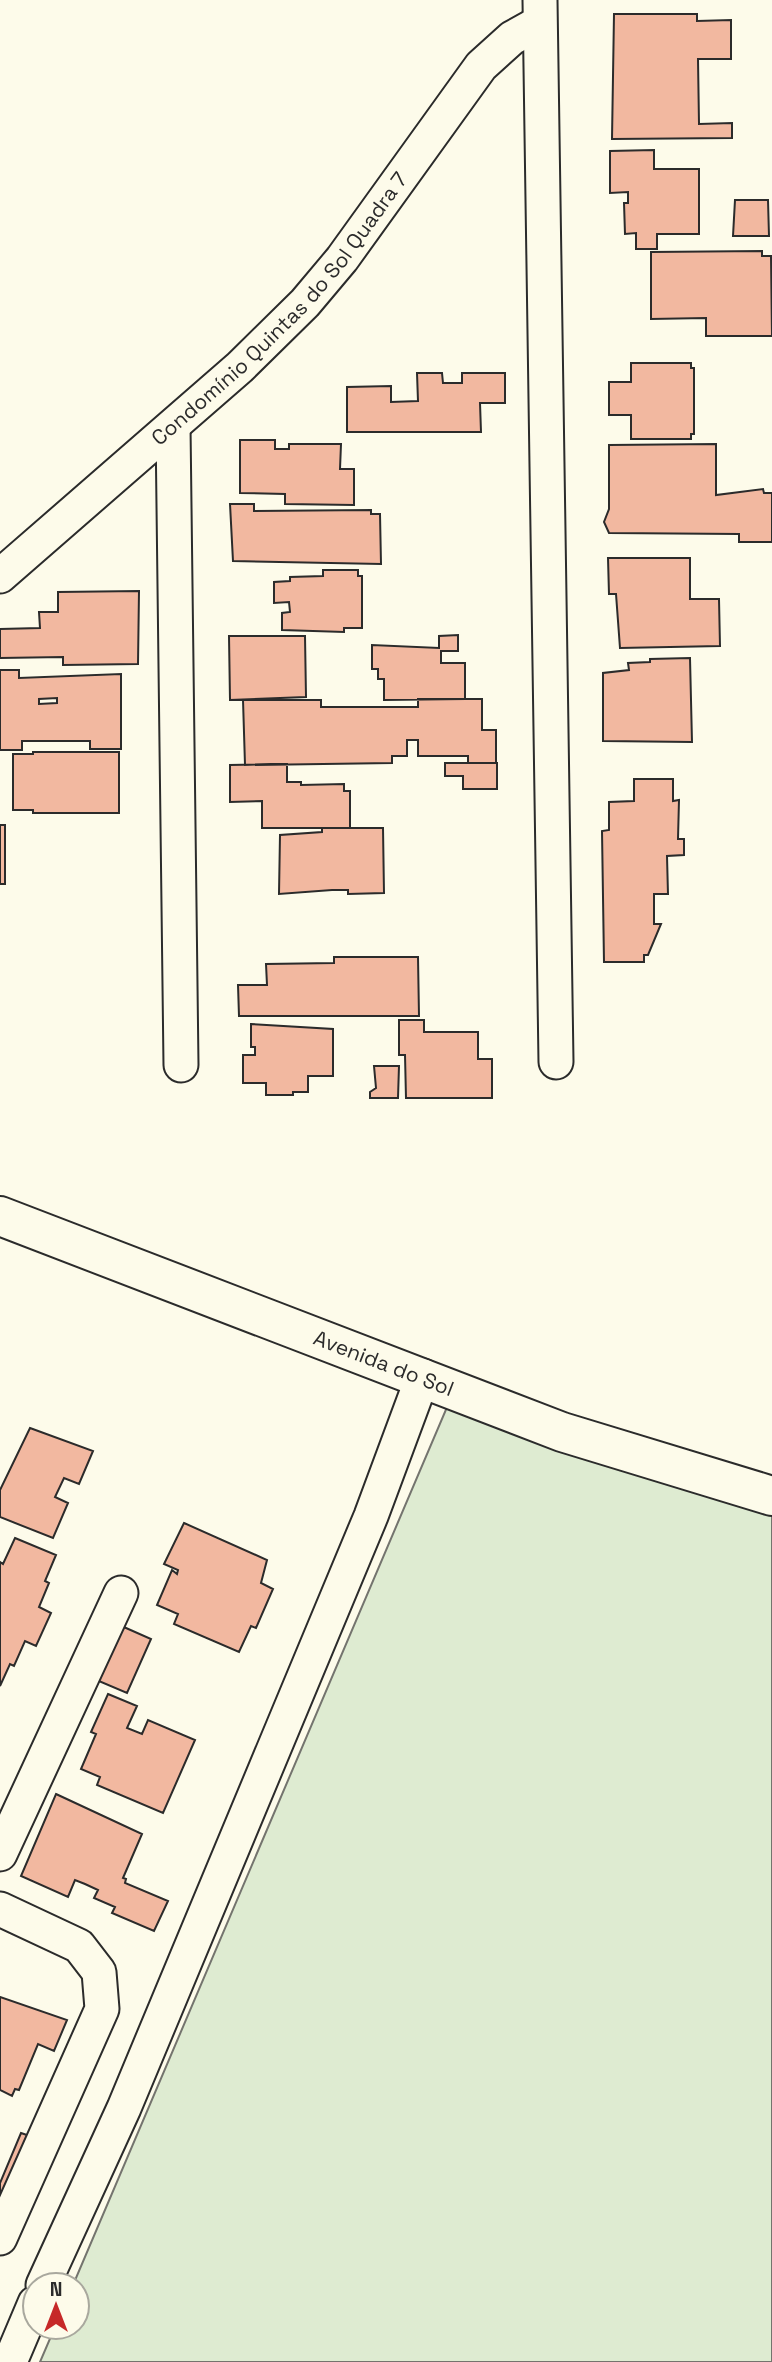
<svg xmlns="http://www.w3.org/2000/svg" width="772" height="2362" font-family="'Space Grotesk',sans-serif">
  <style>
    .green { fill: #deebd1; stroke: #74746e; stroke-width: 2 }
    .building { fill: #f2b8a0; stroke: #2b2b2b; stroke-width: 2; fill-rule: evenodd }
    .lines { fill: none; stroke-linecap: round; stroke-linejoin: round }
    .street-casing { stroke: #2b2b2b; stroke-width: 37 }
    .secondary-casing { stroke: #2b2b2b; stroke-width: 42 }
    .street { stroke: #fdfbea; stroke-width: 33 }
    .secondary { stroke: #fdfbea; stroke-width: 38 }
    .labels { text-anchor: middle; stroke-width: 5; stroke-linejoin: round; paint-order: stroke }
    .street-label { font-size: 21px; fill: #2b2b2b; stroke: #fdfbea }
  </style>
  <rect width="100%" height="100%" fill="#fdfbea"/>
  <path class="green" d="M 459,1379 L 772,1489 L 772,2362 L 40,2362 L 55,2327 L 77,2327 L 77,2285 L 73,2285 Z"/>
  <path class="building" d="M 614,14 L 697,14 L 697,21 L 731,20 L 731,59 L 698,59 L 699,124 L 732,123 L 732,138 L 612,139 Z
    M 654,150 L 654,169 L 699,169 L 699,234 L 657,234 L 657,249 L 636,249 L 636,233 L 625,234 L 624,203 L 628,203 L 628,192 L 610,193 L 610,151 Z
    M 735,200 L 768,200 L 769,236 L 733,236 Z
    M 762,251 L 762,256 L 771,256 L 772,336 L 706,336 L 706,318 L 651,319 L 651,252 Z
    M 631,363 L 691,363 L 691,368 L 694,368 L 694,434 L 691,434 L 691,439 L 631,439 L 631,415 L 609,415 L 609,382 L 631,382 Z
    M 417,373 L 442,373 L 443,383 L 462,383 L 462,373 L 505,373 L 505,403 L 480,403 L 481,432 L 347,432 L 347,387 L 391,386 L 391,402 L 418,401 Z
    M 240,440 L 275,440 L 275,449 L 289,449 L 289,444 L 341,444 L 340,469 L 354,469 L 354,505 L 285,504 L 285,494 L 240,493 Z
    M 716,444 L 716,495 L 763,489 L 764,493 L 772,493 L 772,542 L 739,542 L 739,534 L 609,533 L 604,522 L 609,509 L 609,445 Z
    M 230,504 L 254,504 L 254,511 L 371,510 L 371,514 L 380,514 L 381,564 L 233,561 Z
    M 608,558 L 690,558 L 690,599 L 719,599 L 720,646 L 620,648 L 616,594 L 609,594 Z
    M 323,570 L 358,570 L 358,576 L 362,576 L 362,628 L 344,628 L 344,632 L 282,630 L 282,613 L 290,612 L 289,602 L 274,603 L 274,582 L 290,581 L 290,577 L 323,576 Z
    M 139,591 L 138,664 L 63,665 L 63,657 L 0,658 L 0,629 L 40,628 L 39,612 L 58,612 L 58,592 Z
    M 458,635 L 458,651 L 441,651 L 441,663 L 465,663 L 465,699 L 384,700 L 384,679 L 378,679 L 378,669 L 372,669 L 372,645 L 439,648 L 439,636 Z
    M 229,636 L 305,636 L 306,697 L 230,700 Z
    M 690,658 L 692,742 L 603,741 L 603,673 L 629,670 L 628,663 L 650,662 L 650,659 Z
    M 0,670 L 19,670 L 19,678 L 121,674 L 121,749 L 90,749 L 90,741 L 22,741 L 22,750 L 0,750 ZM 57,698 L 57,703 L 39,704 L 39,699 Z
    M 418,699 L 482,699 L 482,730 L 496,730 L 496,763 L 468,763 L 468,756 L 418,756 L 418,740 L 407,740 L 407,756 L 392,756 L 392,763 L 245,765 L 243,700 L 321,700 L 321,707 L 418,707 Z
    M 33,752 L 119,752 L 119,813 L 33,813 L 33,810 L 13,810 L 13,754 L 33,754 Z
    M 445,763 L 497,763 L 497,789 L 463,789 L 463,776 L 445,776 Z
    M 287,764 L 287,782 L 301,782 L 301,785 L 344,784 L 344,791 L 350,791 L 350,828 L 262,828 L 262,801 L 230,802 L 230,765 Z
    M 634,779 L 673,779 L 673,801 L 679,800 L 678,839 L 684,839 L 684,855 L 667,856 L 668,894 L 654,894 L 654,924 L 661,924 L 648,955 L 644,955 L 644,962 L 604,962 L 602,831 L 609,830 L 609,802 L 634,801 Z
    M 0,825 L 5,825 L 5,884 L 0,884 Z
    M 322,828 L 383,828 L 384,893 L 348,894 L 348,890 L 332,890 L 279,894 L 280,835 L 322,832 Z
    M 334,957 L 418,957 L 419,1016 L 239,1016 L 238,985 L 267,985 L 266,964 L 334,963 Z
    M 399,1020 L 424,1020 L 424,1032 L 478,1032 L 478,1059 L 492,1059 L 492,1098 L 406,1098 L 405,1055 L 399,1055 Z
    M 251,1024 L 333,1029 L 333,1076 L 308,1076 L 308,1092 L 293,1092 L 293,1095 L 266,1095 L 266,1083 L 243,1083 L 243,1055 L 255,1055 L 255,1047 L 251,1047 Z
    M 374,1066 L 399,1066 L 398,1098 L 370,1098 L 370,1092 L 376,1088 Z
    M 30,1428 L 93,1451 L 79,1484 L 64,1478 L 55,1497 L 68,1503 L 53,1538 L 0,1517 L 0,1490 Z
    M 184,1523 L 267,1560 L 261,1583 L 273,1589 L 256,1628 L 251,1626 L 239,1652 L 174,1624 L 178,1614 L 157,1605 L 172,1570 L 177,1574 L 178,1570 L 164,1564 Z
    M 15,1538 L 56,1555 L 45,1581 L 49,1583 L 39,1607 L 51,1613 L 36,1646 L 25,1641 L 14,1666 L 10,1664 L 0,1686 L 0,1562 L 3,1564 Z
    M 117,1624 L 151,1639 L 127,1693 L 94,1679 Z
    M 108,1694 L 137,1706 L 127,1728 L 142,1734 L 148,1720 L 195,1740 L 163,1813 L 97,1785 L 100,1777 L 81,1769 L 96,1734 L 91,1732 Z
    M 56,1794 L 142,1834 L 123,1878 L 126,1879 L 125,1883 L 168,1901 L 154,1931 L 112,1913 L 115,1907 L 94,1898 L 98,1890 L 85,1884 L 75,1880 L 68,1897 L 21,1876 Z
    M 0,1997 L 67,2020 L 54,2051 L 38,2044 L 19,2090 L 15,2089 L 12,2096 L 0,2090 Z
    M 21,2133 L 39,2139 L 14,2198 L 0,2192 L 0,2183 Z"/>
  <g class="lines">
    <defs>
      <g id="street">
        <path d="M 540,0 L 556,1062"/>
        <path d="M 173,426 L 181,1065"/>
        <path id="s1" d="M 0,576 L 240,367 L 305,303 L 342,259 L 481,66 L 512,38 L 539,23"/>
        <path d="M 0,1854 L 121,1593"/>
        <path d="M 0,1909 L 79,1946 L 99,1972 L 102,2009 L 0,2238"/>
        <path d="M 43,2285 L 124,2108 L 371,1516 L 423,1376"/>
        <path d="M 10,2362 L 35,2303"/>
      </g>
      <g id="secondary">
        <path id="s2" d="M 0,1216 L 562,1432 L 772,1496"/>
      </g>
    </defs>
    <use href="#street" class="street-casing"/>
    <use href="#secondary" class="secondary-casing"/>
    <use href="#street" class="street"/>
    <use href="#secondary" class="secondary"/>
  </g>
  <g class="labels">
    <g class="street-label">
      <text dy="7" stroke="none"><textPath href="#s1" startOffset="388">Condomínio Quintas do Sol Quadra 7</textPath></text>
      <text dy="7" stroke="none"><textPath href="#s2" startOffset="411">Avenida do Sol</textPath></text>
    </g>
  </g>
  <g transform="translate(56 2306)"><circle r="33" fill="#fdfbea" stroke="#a9a89e" stroke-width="2"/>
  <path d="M0-5L12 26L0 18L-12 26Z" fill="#c62828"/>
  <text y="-10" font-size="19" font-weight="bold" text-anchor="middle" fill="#2b2b2b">N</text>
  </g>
</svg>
